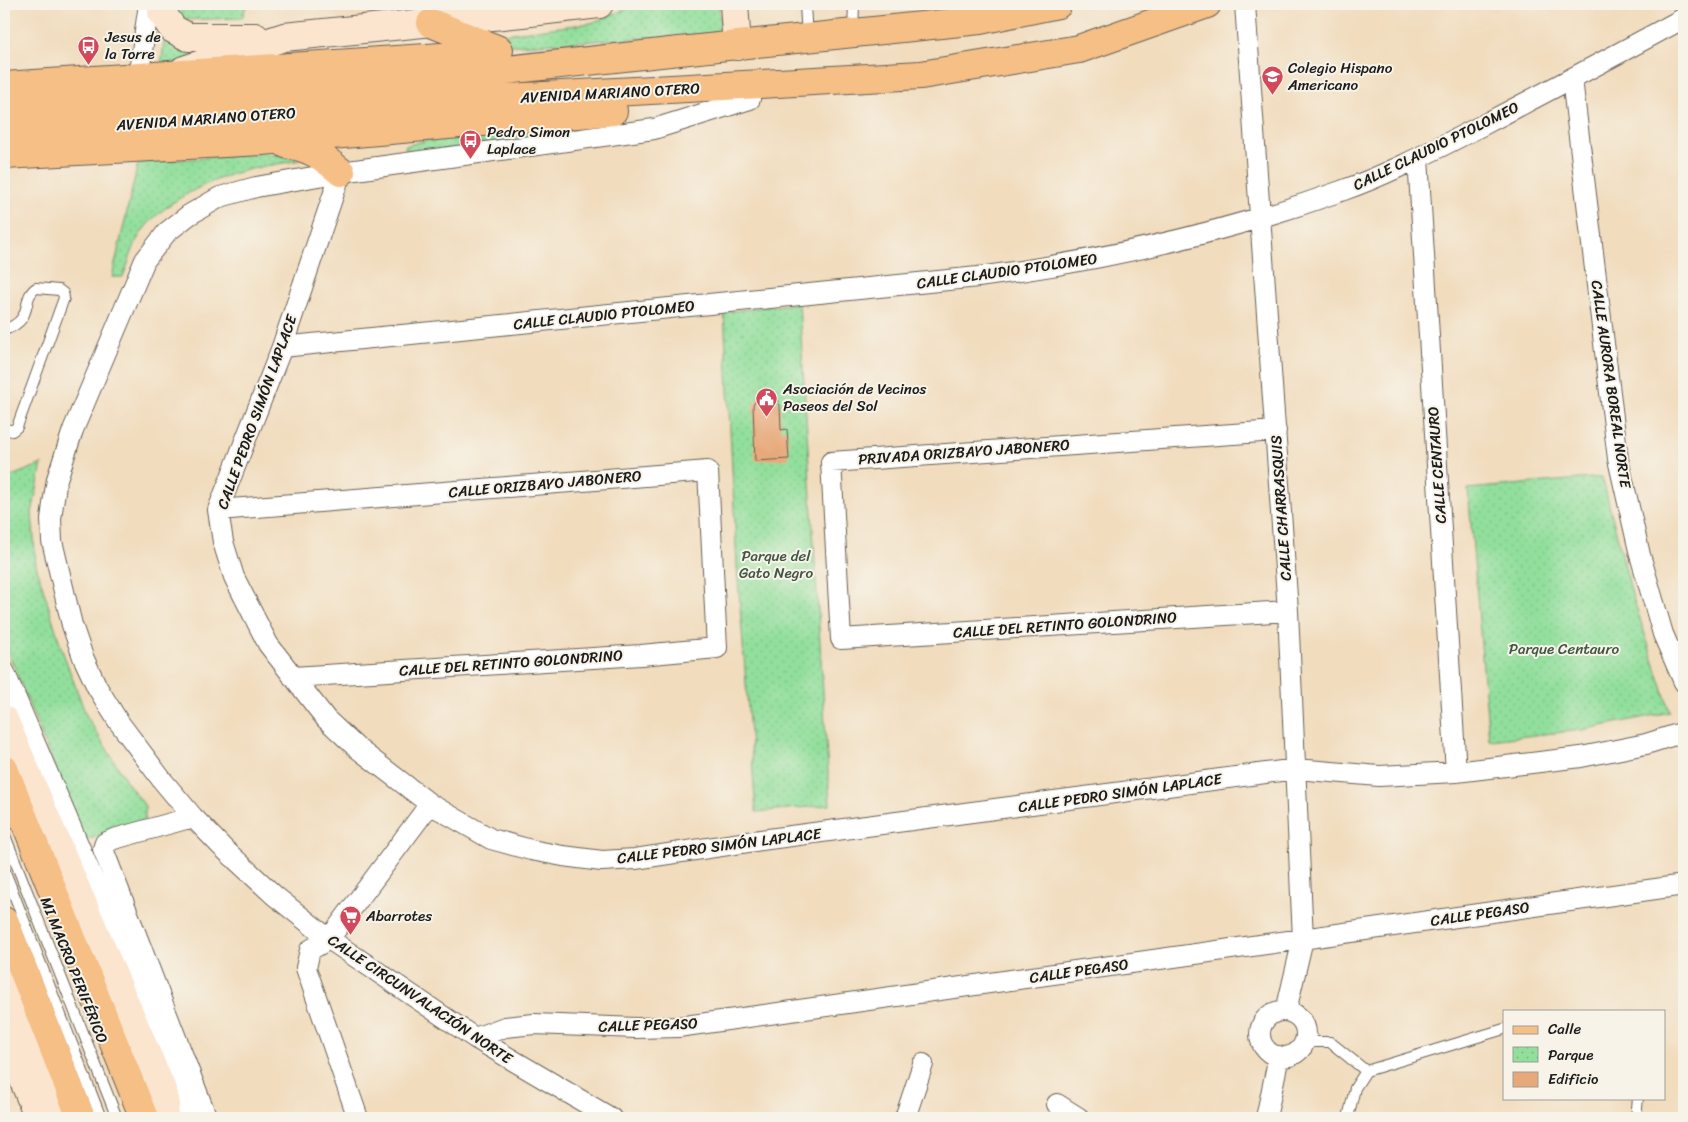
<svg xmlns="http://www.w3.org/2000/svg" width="1688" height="1122" font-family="Sriracha,sans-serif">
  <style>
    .park { fill: url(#park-dots); stroke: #577e5c }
    .building { fill: #e7a97a }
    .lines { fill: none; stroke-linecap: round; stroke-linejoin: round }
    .lane-casing { stroke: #675f54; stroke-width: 12 }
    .street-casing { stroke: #675f54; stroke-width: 22 }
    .secondary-casing { stroke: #675f54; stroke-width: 30 }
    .primary-casing { stroke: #675f54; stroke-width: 30 }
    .highway-casing { stroke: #675f54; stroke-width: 30 }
    .lane { stroke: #fff; stroke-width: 10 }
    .street { stroke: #fff; stroke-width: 20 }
    .secondary { stroke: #fbe5cf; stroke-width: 28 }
    .primary { stroke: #f5bf86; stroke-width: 28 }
    .highway { stroke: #f5bf86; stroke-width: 28 }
    .labels { text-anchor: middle; stroke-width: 4; stroke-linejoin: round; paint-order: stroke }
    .poi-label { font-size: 15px; fill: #1c1c1c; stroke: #f7f3e8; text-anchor: start }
    .street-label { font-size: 15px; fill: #1c1c1c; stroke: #f7f3e8 }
    .park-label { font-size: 15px; fill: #3f5642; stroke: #f7f3e8 }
  </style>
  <defs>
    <pattern id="park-dots" width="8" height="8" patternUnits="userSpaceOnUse" patternTransform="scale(1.25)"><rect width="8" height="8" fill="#92df9c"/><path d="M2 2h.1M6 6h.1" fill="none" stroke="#7dbf86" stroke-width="1.8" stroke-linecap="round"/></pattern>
  </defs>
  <rect width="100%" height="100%" fill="#f7f3e8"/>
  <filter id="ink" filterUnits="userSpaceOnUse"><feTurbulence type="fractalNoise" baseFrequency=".02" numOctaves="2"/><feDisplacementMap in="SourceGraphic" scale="10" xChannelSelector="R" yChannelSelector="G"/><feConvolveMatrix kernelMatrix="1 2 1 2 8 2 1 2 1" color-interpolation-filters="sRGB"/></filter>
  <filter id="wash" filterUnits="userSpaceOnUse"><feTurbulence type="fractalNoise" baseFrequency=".0096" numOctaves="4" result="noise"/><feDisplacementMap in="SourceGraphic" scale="20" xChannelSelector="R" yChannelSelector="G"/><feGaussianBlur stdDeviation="1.12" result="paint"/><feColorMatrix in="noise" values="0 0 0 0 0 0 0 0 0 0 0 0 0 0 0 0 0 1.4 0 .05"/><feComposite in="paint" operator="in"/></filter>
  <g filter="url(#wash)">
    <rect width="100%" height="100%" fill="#f1dcbd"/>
    <path class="park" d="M 174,4 L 247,4 L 242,18 L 179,20 L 173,6 Z
      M 639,4 L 719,4 L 721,34 L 502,46 L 482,37 L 591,23 Z
      M 164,41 L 181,47 L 225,50 L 161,67 Z
      M 619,120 L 619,125 L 407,155 L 405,146 L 437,137 Z
      M 267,153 L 301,160 C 285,163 268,165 251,169 C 215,177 157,203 138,238 C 132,250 128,264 123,277 L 112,277 L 138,163 Z
      M 799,303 L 830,805 L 756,812 L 737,567 L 724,312 Z
      M 42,464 L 32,513 L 36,565 L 61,647 L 86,715 L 127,782 L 145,806 L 145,820 L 84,841 L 4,642 L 4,479 Z
      M 1602,477 L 1632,594 L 1670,712 L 1582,730 L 1489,740 L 1468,489 Z"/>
    <g id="blocks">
      <path class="building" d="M 774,395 L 780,405 L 781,430 L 787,429 L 789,459 L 755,461 L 753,405 L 759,396 Z"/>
    </g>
  </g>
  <g filter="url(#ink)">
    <use href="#blocks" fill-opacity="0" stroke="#675f54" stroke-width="1"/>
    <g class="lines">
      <defs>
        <path id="lane" d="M 805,4 L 807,38
          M 853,32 L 854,4
          M 4,330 C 36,319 20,299 36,288 L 59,290 L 63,293 L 64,298 L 17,427 L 12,431 L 4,428
          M 4,833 L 117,1118
          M 4,869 L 101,1118
          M 1304,1042 L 1330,1042 L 1366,1071
          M 1348,1118 L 1355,1088 L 1366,1071 L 1504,1029
          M 1636,1118 L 1638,1098"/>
        <path id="street" d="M 1245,4 L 1288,611 L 1303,939 L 1286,1011
          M 138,78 L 149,4
          M 1572,79 L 1618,459 L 1640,555 L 1663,634 L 1684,682
          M 1418,158 L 1456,772
          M 341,172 L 282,347 L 218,510 L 223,542 L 234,577 L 268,644 L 326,719 L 357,748 L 430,804 L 491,839 L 531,850 L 563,856 L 602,861 L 635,859 L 761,840 L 1296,769 L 1379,776 L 1456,772 L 1581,757 L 1646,744 L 1684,732
          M 282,347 L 978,277 C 1101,261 1224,233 1341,191 C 1389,174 1434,150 1479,127 C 1548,91 1616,55 1684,18
          M 1276,431 L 831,462 L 841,639 L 1288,611
          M 218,510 L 708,471 L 717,648 L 641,655 L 293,677
          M 4,671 L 130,965 L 188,1118
          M 193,817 L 114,839 L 105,843 L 103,849 L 207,1118
          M1260 1034a23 23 0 1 1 46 0a23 23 0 1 1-46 0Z
          M 475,1038 L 505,1027 L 534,1024 L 636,1028 L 678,1027 L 1684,885
          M 1057,1104 L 1079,1118
          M 358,1118 L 306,968 L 310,950 L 329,939 L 430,804
          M 611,1118 L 475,1038 L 329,939 L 275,896 L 222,847 L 193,817 L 162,780 L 118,721 L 97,687 L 83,657 L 72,625 L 52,541 L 51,519 L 53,504 L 57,479 L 73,430 L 145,260 L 167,232 L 189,215 L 220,197 L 256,187 L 341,172 L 654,129 L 750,99
          M 905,1118 L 923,1064
          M 1266,1118 L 1279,1056"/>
        <path id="secondary" d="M 734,4 L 737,46
          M 162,13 L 173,29 L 188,37 L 255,37
          M 184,70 L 284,37 L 522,13 L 599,4
          M 4,720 L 163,1092 L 165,1105 L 163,1118
          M 4,963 L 61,1118
          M 4,1032 L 39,1118"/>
        <path id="primary" d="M 431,23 L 499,50
          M 4,86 L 486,54
          M 4,113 L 397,82 L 670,52 L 980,20 L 1058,4
          M 4,135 L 400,104 L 921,75 L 1079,49 L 1207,4
          M 286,144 C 310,147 323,157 341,172
          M 4,155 L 262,141 L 613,111"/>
        <path id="highway" d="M 4,769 L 144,1118
          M 4,921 L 81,1118"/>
      </defs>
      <use href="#lane" class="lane-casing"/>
      <use href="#street" class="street-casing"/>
      <use href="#secondary" class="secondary-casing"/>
      <use href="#primary" class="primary-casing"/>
      <use href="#highway" class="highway-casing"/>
      <use href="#lane" class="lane"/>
      <use href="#street" class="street"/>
      <use href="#secondary" class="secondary"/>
      <use href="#primary" class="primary"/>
      <use href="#highway" class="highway"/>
    </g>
  </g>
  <defs>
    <symbol id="bus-pin" viewBox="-11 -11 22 30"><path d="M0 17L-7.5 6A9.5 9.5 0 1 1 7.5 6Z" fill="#d1495b" stroke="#f7f3e8"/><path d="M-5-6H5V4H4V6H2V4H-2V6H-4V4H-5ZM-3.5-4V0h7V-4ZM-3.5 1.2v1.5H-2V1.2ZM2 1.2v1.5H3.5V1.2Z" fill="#fff"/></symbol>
    <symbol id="school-pin" viewBox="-11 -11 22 30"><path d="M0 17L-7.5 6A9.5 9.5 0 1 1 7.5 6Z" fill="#d1495b" stroke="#f7f3e8"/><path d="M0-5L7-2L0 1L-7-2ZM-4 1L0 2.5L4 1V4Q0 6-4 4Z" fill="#fff"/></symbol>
    <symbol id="civic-pin" viewBox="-11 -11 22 30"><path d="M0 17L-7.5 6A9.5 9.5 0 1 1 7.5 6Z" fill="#d1495b" stroke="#f7f3e8"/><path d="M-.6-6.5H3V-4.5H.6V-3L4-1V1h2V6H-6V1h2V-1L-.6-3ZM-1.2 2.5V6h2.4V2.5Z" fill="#fff"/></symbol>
    <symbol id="supermarket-pin" viewBox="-11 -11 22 30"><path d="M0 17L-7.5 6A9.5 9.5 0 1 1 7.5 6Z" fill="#d1495b" stroke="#f7f3e8"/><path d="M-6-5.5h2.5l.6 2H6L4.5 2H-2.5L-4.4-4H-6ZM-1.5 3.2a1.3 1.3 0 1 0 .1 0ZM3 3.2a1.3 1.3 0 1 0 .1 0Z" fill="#fff"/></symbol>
  </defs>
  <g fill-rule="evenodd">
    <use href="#bus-pin" x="76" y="34" width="25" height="34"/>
    <use href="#school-pin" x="1260" y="64" width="25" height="34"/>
    <use href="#bus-pin" x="458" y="128" width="25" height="34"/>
    <use href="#civic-pin" x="754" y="386" width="25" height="34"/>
    <use href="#supermarket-pin" x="338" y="904" width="25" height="34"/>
  </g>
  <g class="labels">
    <g class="poi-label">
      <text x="105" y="42">Jesus de<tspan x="105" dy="17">la Torre</tspan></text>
      <text x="1288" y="73">Colegio Hispano<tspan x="1288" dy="17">Americano</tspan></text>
      <text x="487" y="137">Pedro Simon<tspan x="487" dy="17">Laplace</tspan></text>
      <text x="783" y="394">Asociación de Vecinos<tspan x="783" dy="17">Paseos del Sol</tspan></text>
      <text x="366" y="921">Abarrotes</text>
    </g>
    <g class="street-label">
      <text transform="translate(610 93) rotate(-3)" y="5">AVENIDA MARIANO OTERO</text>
      <text transform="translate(206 119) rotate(-4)" y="5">AVENIDA MARIANO OTERO</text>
      <text transform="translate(1436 146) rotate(-26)" y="5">CALLE CLAUDIO PTOLOMEO</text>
      <text transform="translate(1007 271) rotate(-8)" y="5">CALLE CLAUDIO PTOLOMEO</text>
      <text transform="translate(604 315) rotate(-6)" y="5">CALLE CLAUDIO PTOLOMEO</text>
      <text transform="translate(1611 384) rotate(82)" y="5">CALLE AURORA BOREAL NORTE</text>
      <text transform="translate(257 412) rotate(-70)" y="5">CALLE PEDRO SIMÓN LAPLACE</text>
      <text transform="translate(964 452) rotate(-4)" y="5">PRIVADA ORIZBAYO JABONERO</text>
      <text transform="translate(1437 465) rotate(-94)" y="5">CALLE CENTAURO</text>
      <text transform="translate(545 484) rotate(-5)" y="5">CALLE ORIZBAYO JABONERO</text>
      <text transform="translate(1281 508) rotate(-94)" y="5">CALLE CHARRASQUIS</text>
      <text transform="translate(1065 625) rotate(-4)" y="5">CALLE DEL RETINTO GOLONDRINO</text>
      <text transform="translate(511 663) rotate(-4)" y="5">CALLE DEL RETINTO GOLONDRINO</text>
      <text transform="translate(1120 793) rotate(-8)" y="5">CALLE PEDRO SIMÓN LAPLACE</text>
      <text transform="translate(719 846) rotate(-7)" y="5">CALLE PEDRO SIMÓN LAPLACE</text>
      <text transform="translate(1480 914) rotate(-8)" y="5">CALLE PEGASO</text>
      <text transform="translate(74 970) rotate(68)" y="5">MI MACRO PERIFÉRICO</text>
      <text transform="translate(1079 971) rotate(-8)" y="5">CALLE PEGASO</text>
      <text transform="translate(420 999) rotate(34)" y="5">CALLE CIRCUNVALACIÓN NORTE</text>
      <text transform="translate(648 1025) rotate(-2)" y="5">CALLE PEGASO</text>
    </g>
    <g class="park-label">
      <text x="776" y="561">Parque del<tspan x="776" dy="17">Gato Negro</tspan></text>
      <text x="1564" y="654">Parque Centauro</text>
    </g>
  </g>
  <rect width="1688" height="1122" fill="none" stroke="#f7f3e8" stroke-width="20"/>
  <rect x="1503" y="1010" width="162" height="90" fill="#f7f3e8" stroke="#9f9d96"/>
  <rect x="1513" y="1026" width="25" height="8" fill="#f5bf86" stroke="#9f9d96"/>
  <text x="1548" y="1034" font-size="15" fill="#1c1c1c">Calle</text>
  <rect x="1513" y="1047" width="25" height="15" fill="url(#park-dots)" stroke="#9f9d96"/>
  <text x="1548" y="1060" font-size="15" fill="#1c1c1c">Parque</text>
  <rect x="1513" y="1072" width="25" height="15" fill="#e7a97a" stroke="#9f9d96"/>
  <text x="1548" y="1084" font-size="15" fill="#1c1c1c">Edificio</text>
</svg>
